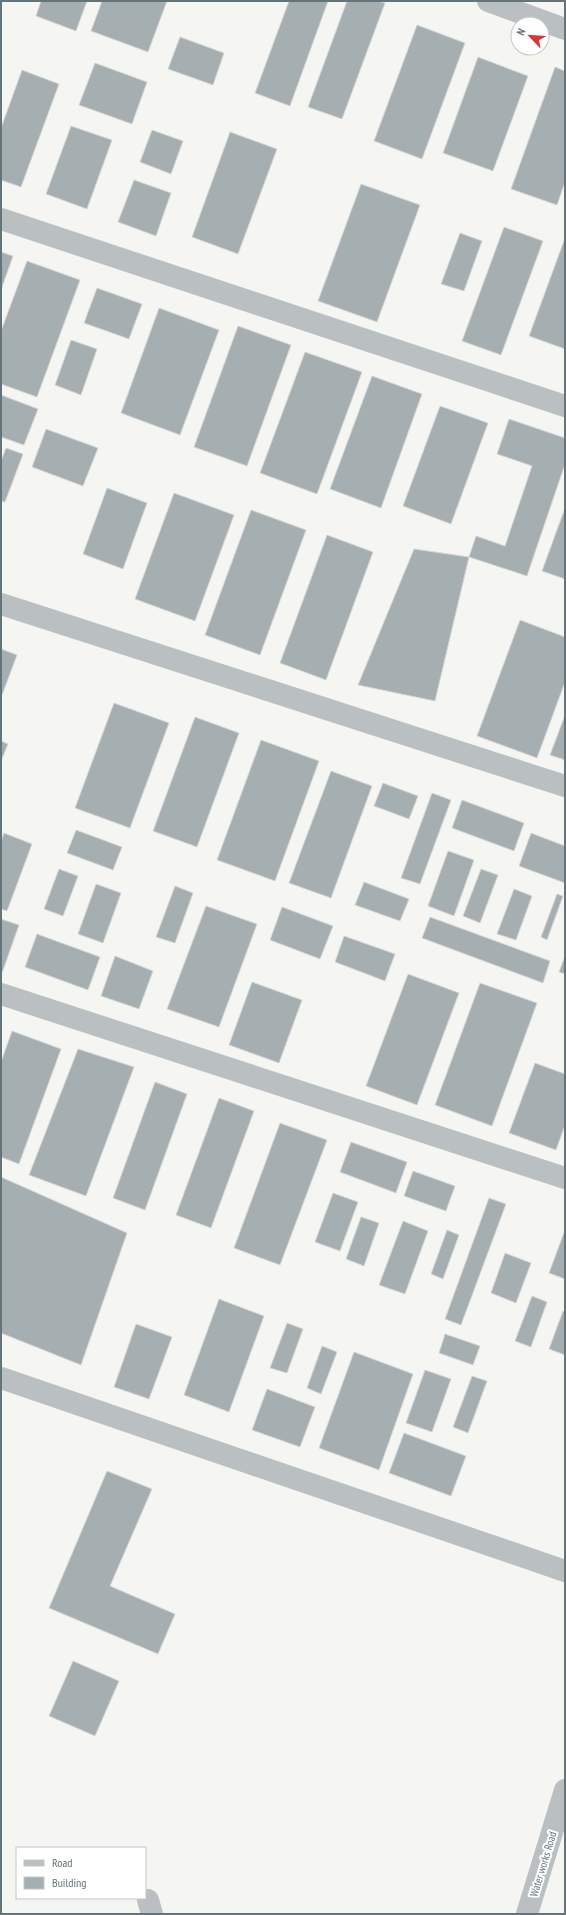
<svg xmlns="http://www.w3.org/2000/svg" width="566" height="1915" font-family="'PT Sans Narrow',sans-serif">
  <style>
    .building { fill: #a5aeb1; stroke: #d7d6d5 }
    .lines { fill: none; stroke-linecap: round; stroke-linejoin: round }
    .minor { stroke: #bac0c2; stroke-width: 22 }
    .labels { text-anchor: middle; stroke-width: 4; stroke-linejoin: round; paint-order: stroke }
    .street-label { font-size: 11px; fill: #63757a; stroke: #fff }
  </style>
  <rect width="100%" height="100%" fill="#f5f5f2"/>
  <path class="building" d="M 41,1 L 87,1 L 76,31 L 36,16 Z
    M 102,1 L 167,1 L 148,52 L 91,31 Z
    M 289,1 L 328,1 L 290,106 L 255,93 Z
    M 347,1 L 378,1 L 385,3 L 342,119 L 308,107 Z
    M 417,25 L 465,43 L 422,159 L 374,141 Z
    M 180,37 L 224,53 L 213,85 L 168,69 Z
    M 478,57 L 528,76 L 493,171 L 443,153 Z
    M 95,63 L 147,82 L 132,124 L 79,105 Z
    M 555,67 L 565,71 L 565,182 L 557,205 L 511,189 Z
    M 22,70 L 59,84 L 21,187 L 1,180 L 1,128 Z
    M 71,126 L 112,140 L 87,209 L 46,194 Z
    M 152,130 L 183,141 L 171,174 L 140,162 Z
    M 230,132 L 277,149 L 238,254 L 192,237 Z
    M 134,180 L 171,193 L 156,236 L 118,222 Z
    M 361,184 L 420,205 L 377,322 L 318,301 Z
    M 504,227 L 543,241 L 501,355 L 462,341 Z
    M 460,233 L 482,241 L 464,291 L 441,284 Z
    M 565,238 L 565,349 L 529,336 Z
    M 1,252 L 13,256 L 1,290 Z
    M 27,261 L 80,280 L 37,397 L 1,384 L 1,331 Z
    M 97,288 L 142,304 L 129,339 L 84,323 Z
    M 159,308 L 219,330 L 180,435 L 121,413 Z
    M 238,326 L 291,345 L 247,466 L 194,447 Z
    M 71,340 L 97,349 L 81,395 L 55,385 Z
    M 305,352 L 362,372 L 317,494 L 260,473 Z
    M 372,376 L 422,394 L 381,508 L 330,489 Z
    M 1,395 L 38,409 L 24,445 L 1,437 Z
    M 440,406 L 488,423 L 451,524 L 403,506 Z
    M 509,419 L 565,438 L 565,464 L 527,576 L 469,557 L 476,536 L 505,546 L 532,466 L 497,454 Z
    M 46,429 L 98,448 L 83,486 L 32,467 Z
    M 6,448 L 23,454 L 5,502 L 1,501 L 1,461 Z
    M 107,488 L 147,503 L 123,569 L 83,554 Z
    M 174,493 L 234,515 L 195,621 L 135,599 Z
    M 565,508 L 565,579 L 542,571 Z
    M 251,510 L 306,530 L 260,655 L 205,635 Z
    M 327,535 L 373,552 L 326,680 L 280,663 Z
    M 414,549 L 469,557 L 435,701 L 358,685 Z
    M 520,620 L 565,637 L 565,682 L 537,758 L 477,736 Z
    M 1,649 L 17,655 L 2,695 L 1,695 Z
    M 114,703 L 169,723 L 130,828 L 75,808 Z
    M 565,715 L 565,760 L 550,755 Z
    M 195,717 L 239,733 L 197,847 L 153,831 Z
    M 261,740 L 319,761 L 275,881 L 217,860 Z
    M 1,741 L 8,744 L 1,761 Z
    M 331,771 L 372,786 L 331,898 L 289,883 Z
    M 383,783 L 418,796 L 409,819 L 374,806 Z
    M 432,793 L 451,800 L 420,884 L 401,878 Z
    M 462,800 L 524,823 L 514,851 L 452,828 Z
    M 76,830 L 122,847 L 113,870 L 67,853 Z
    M 4,833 L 32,844 L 7,911 L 1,909 L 1,842 Z
    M 531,833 L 565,846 L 565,883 L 519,866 Z
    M 448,851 L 474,860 L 454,916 L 428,906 Z
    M 59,869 L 78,876 L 63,916 L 44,909 Z
    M 481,869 L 498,875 L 480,923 L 463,916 Z
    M 364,882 L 409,899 L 400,921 L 355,905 Z
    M 96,884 L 121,893 L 103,943 L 78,934 Z
    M 175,886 L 193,893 L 175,943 L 156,937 Z
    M 514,889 L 532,896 L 516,940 L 497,934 Z
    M 557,894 L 563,896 L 547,940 L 541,937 Z
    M 206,906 L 257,924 L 219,1027 L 167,1009 Z
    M 282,907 L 333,926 L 320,959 L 270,940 Z
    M 430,917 L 550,961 L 543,983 L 422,938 Z
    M 1,919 L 19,925 L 2,973 L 1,972 Z
    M 37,934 L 100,957 L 88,990 L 25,967 Z
    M 344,936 L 395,954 L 385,981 L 335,962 Z
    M 115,956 L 153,971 L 139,1009 L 101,996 Z
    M 565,956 L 565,974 L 559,972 Z
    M 408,974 L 459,993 L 417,1105 L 366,1086 Z
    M 252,982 L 302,1000 L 279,1063 L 229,1045 Z
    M 480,983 L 537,1003 L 492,1126 L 435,1105 Z
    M 12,1031 L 61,1049 L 19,1164 L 1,1157 L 1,1062 Z
    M 78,1049 L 134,1067 L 86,1196 L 29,1175 Z
    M 535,1063 L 565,1074 L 565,1125 L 556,1150 L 509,1133 Z
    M 155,1082 L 187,1094 L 145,1210 L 113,1198 Z
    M 219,1098 L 254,1111 L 211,1228 L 176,1215 Z
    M 280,1123 L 327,1140 L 280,1265 L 234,1248 Z
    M 351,1142 L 407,1162 L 396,1193 L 340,1172 Z
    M 413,1171 L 455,1186 L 446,1211 L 404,1196 Z
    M 1,1177 L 127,1233 L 81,1365 L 1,1333 Z
    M 333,1193 L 358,1202 L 340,1251 L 315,1242 Z
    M 489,1198 L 506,1204 L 461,1325 L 445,1319 Z
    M 361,1217 L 379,1223 L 364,1266 L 346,1259 Z
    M 403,1221 L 428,1231 L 405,1294 L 379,1285 Z
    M 447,1230 L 459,1235 L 443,1279 L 431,1274 Z
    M 565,1230 L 565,1279 L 549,1273 Z
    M 505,1253 L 531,1263 L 516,1303 L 491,1293 Z
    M 532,1296 L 547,1302 L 531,1347 L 515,1341 Z
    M 219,1299 L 264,1316 L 229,1412 L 184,1395 Z
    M 563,1311 L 565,1312 L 565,1355 L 549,1349 Z
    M 287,1323 L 303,1329 L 287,1373 L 270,1368 Z
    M 136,1324 L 172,1337 L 149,1399 L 114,1387 Z
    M 445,1334 L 480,1346 L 473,1365 L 439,1353 Z
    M 322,1346 L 337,1352 L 321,1394 L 307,1388 Z
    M 354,1352 L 413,1374 L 379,1470 L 319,1448 Z
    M 425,1370 L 451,1379 L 432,1432 L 406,1423 Z
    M 472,1376 L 487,1381 L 468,1433 L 453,1427 Z
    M 267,1389 L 315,1407 L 300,1447 L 252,1430 Z
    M 404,1433 L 466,1456 L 451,1496 L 389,1473 Z
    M 107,1471 L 152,1489 L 110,1586 L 175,1614 L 158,1654 L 49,1608 Z
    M 73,1661 L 119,1681 L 95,1736 L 49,1716 Z"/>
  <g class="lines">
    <path class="minor" d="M 488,1 L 565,29
      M 1,219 L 565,406
      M 1,604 L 565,786
      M 1,994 L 565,1178
      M 1,1378 L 565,1571
      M 148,1900 L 152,1914
      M 527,1914 L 565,1790"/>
  </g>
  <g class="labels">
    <g class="street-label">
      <text transform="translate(543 1864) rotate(-73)" y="4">Water works Road</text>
    </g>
  </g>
  <rect width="566" height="1915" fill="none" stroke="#63757a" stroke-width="4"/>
  <rect x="16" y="1847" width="130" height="52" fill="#ffffff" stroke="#c1c8ca"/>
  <rect x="24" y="1860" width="20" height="6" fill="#bac0c2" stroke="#c1c8ca"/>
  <text x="52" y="1867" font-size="12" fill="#63757a">Road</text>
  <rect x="24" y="1877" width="20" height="12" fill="#a5aeb1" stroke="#c1c8ca"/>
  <text x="52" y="1887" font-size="12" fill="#63757a">Building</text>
  <g transform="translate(530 36) rotate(295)"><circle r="19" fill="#ffffff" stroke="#c1c8ca"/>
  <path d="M0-3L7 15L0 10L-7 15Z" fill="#d13a36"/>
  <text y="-6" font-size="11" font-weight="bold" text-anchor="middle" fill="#63757a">N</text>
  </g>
</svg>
